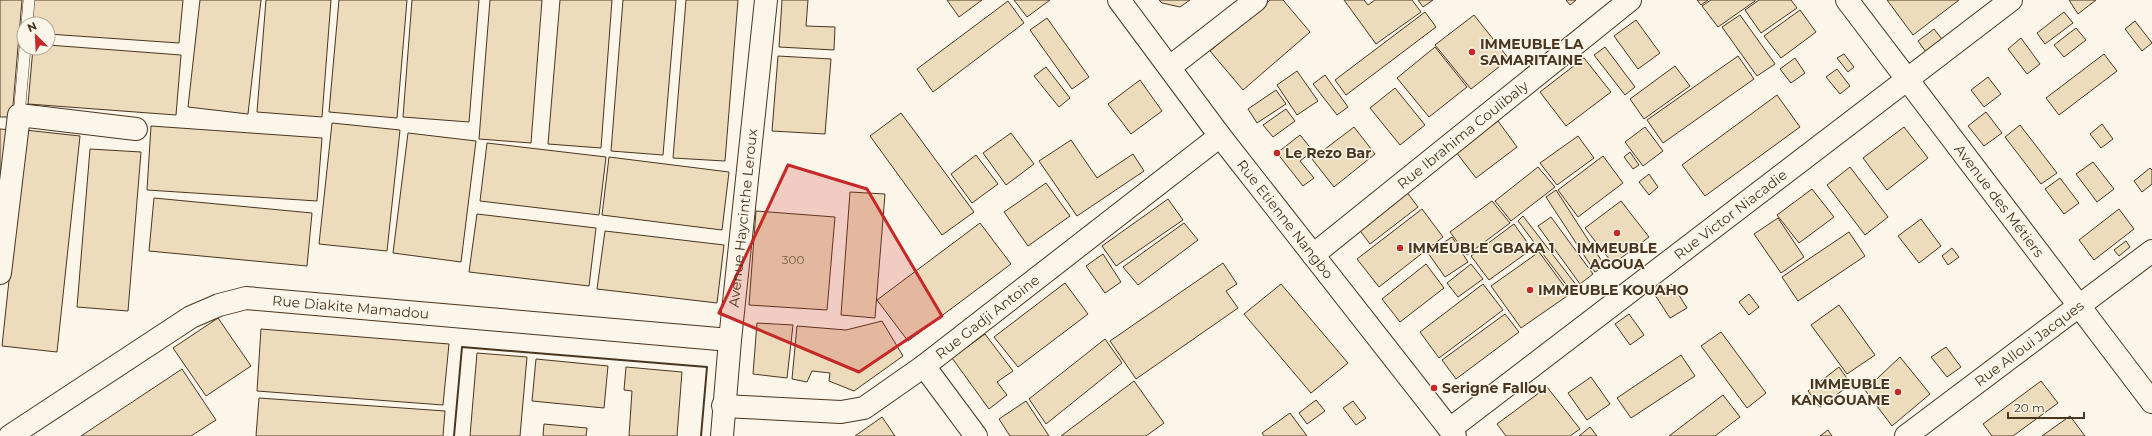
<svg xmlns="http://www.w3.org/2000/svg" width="2152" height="436" font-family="Montserrat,sans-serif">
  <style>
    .building { fill: #ecdcbc; stroke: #4a3520 }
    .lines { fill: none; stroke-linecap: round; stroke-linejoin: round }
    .service-casing { stroke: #4a3520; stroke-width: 12 }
    .minor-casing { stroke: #4a3520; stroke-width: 24 }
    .service { stroke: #fbf6e9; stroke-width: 11 }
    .minor { stroke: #fbf6e9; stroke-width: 22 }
    .wall { stroke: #4a3520; stroke-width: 2 }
    .marked { fill: #c62828; fill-opacity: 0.2; stroke: #c62828; stroke-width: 3; stroke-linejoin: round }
    .poi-dot { fill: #c62828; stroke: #fbf6e9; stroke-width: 1.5 }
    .labels { text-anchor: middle; stroke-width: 3; stroke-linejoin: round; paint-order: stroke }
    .number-label { font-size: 12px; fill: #725f47 }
    .poi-label { font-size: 14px; font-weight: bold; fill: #4a3520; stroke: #fbf6e9; text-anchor: start }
    .street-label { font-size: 14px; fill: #4a3520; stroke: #fbf6e9 }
  </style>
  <rect width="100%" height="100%" fill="#fbf6e9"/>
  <path class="building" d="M 0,0 L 22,0 L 12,117 L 0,117 Z
    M 34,0 L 183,0 L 179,43 L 48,34 L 48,24 L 32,24 Z
    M 200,0 L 261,0 L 248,114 L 188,107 Z
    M 266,0 L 331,0 L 322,117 L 257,112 Z
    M 339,0 L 407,0 L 397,118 L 329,112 Z
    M 412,0 L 479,0 L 469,122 L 403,117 Z
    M 490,0 L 542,0 L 531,143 L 479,139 Z
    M 560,0 L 612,0 L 601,148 L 548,144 Z
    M 623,0 L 676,0 L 663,155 L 611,151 Z
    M 686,0 L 738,0 L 725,161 L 673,158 Z
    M 782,0 L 808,0 L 806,26 L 835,27 L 834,50 L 779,47 Z
    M 947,0 L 982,0 L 959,17 Z
    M 1014,0 L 1050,0 L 1027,17 Z
    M 1159,0 L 1190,0 L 1180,7 L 1162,3 Z
    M 1270,0 L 1283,0 L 1310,32 L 1243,90 L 1210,51 Z
    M 1344,0 L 1364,0 L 1368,5 L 1375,0 L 1412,0 L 1421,12 L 1376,44 Z
    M 1418,0 L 1433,0 L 1423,7 Z
    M 1566,0 L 1576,0 L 1570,5 Z
    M 1697,0 L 1708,0 L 1701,5 Z
    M 1711,0 L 1755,0 L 1755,1 L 1718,27 L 1702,6 Z
    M 1759,0 L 1791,0 L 1797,8 L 1761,33 L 1745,10 Z
    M 1887,0 L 1959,0 L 1913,35 Z
    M 2069,0 L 2096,0 L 2078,14 Z
    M 1008,1 L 1024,23 L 933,92 L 917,69 Z
    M 1800,10 L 1816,32 L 1781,58 L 1764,36 Z
    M 1425,12 L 1436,27 L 1346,95 L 1335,80 Z
    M 2064,12 L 2073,23 L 2045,44 L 2037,33 Z
    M 1474,15 L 1509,59 L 1471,89 L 1435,45 Z
    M 1740,15 L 1775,64 L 1757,76 L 1722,27 Z
    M 1047,18 L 1089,77 L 1072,89 L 1030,30 Z
    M 1636,20 L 1660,53 L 1638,69 L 1614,36 Z
    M 2135,21 L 2152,43 L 2142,51 L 2125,29 Z
    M 2076,28 L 2086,40 L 2064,57 L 2054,45 Z
    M 1934,29 L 1942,39 L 1926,52 L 1918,41 Z
    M 2021,38 L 2040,64 L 2027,74 L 2008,49 Z
    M 48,45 L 181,55 L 176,115 L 28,104 L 33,48 L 48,48 Z
    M 1435,47 L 1467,87 L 1429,117 L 1397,78 Z
    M 1605,47 L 1635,87 L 1625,95 L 1594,55 Z
    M 1844,54 L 1854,67 L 1848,72 L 1837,58 Z
    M 2104,54 L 2117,71 L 2059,115 L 2046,98 Z
    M 778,56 L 831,59 L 825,134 L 772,131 Z
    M 1738,56 L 1754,79 L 1663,143 L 1647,120 Z
    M 1584,58 L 1611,92 L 1566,126 L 1540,92 Z
    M 1795,58 L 1805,73 L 1791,83 L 1780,69 Z
    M 1675,66 L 1690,86 L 1644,119 L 1630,99 Z
    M 1046,67 L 1070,98 L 1059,107 L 1034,76 Z
    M 1837,69 L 1850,86 L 1840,94 L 1826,77 Z
    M 1297,71 L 1318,101 L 1297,115 L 1277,85 Z
    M 1325,75 L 1348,107 L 1337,115 L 1313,84 Z
    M 1988,77 L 2001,94 L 1984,107 L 1971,90 Z
    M 1140,80 L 1162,111 L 1131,134 L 1108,104 Z
    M 1395,88 L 1425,125 L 1400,145 L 1370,108 Z
    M 1276,90 L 1286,104 L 1257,123 L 1248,109 Z
    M 1777,95 L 1800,127 L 1705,196 L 1682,165 Z
    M 1286,109 L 1295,121 L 1273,137 L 1263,125 Z
    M 1986,112 L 2002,133 L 1984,146 L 1968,126 Z
    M 901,113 L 974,212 L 942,235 L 870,136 Z
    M 1498,121 L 1517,147 L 1476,178 L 1456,152 Z
    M 332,123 L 400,130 L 387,251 L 319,244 Z
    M 2102,124 L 2113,139 L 2101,148 L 2090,134 Z
    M 2020,125 L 2057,173 L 2041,184 L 2005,137 Z
    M 151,126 L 322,138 L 317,201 L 147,190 Z
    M 1354,127 L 1375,154 L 1334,187 L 1312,159 Z
    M 1645,127 L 1663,151 L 1643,166 L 1625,142 Z
    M 1904,127 L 1928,158 L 1887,190 L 1863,158 Z
    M 0,129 L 12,130 L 0,199 Z
    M 25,130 L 80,136 L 57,352 L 2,346 Z
    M 408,133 L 476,141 L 461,262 L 393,253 Z
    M 1011,133 L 1034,164 L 1006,185 L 983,153 Z
    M 1300,135 L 1313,151 L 1300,161 L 1314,178 L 1303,186 L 1277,153 Z
    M 1578,136 L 1594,158 L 1557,185 L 1540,163 Z
    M 1071,140 L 1097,178 L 1133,154 L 1144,171 L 1077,216 L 1039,161 Z
    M 487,143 L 606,157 L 599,215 L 480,201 Z
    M 90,149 L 141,152 L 128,311 L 77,307 Z
    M 1630,152 L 1639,165 L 1633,169 L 1624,157 Z
    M 976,155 L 998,184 L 972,203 L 951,174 Z
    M 1603,156 L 1623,183 L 1578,217 L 1558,190 Z
    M 609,157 L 729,172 L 722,230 L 602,215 Z
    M 2093,162 L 2114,189 L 2097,202 L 2076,174 Z
    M 1538,167 L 1555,187 L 1511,221 L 1495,201 Z
    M 1850,167 L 1888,217 L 1865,235 L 1827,185 Z
    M 2150,168 L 2152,170 L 2152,184 L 2142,192 L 2134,181 Z
    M 1649,174 L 1658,187 L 1649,195 L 1639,182 Z
    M 2060,178 L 2079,203 L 2064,214 L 2045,189 Z
    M 1046,183 L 1070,216 L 1028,246 L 1004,212 Z
    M 1812,189 L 1834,217 L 1799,243 L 1777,215 Z
    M 1556,190 L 1605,266 L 1595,272 L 1546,197 Z
    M 1406,191 L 1418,207 L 1370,244 L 1358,228 Z
    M 850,192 L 885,194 L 875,318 L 841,315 Z
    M 154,198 L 312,213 L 307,266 L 149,251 Z
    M 1168,199 L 1183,220 L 1116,266 L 1102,246 Z
    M 1492,201 L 1510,223 L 1467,255 L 1450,232 Z
    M 1621,201 L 1649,237 L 1613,264 L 1585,228 Z
    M 1422,209 L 1443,237 L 1379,287 L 1357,259 Z
    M 2119,209 L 2134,229 L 2094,260 L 2079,240 Z
    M 756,211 L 835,217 L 827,310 L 749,305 Z
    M 477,214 L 596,228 L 589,286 L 469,272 Z
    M 1523,216 L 1577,286 L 1571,291 L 1518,221 Z
    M 1551,217 L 1593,274 L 1580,284 L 1538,226 Z
    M 1778,218 L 1804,257 L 1781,273 L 1754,234 Z
    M 1921,219 L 1941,246 L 1919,263 L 1898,236 Z
    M 980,223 L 1011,264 L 908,341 L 877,300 Z
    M 1184,223 L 1198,240 L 1138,285 L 1123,267 Z
    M 1514,224 L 1532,249 L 1489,280 L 1471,256 Z
    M 605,231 L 724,245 L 717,303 L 597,289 Z
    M 1849,232 L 1865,256 L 1798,301 L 1782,277 Z
    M 1452,237 L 1468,262 L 1445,277 L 1428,253 Z
    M 2126,241 L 2130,247 L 2119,256 L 2114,250 Z
    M 1952,248 L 1959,257 L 1948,265 L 1942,256 Z
    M 1539,252 L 1570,294 L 1521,328 L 1491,286 Z
    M 1103,254 L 1121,282 L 1105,293 L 1086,266 Z
    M 1223,263 L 1237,284 L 1226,291 L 1238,308 L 1136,379 L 1110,341 Z
    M 1426,264 L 1444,288 L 1400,322 L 1382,299 Z
    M 1471,264 L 1483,279 L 1458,297 L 1447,283 Z
    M 1065,283 L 1088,314 L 1018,367 L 994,337 Z
    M 1281,284 L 1348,363 L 1311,393 L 1244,314 Z
    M 1483,284 L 1503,310 L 1439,358 L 1420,332 Z
    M 1672,284 L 1687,308 L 1670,318 L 1655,295 Z
    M 1749,294 L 1759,307 L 1749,315 L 1739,302 Z
    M 1839,305 L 1875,355 L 1847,374 L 1811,325 Z
    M 1505,314 L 1519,332 L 1456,379 L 1442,360 Z
    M 1629,314 L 1644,335 L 1630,345 L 1615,324 Z
    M 218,318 L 251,366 L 206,396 L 173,348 Z
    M 882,321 L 903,356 L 854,391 L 829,381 L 830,373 L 812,371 L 807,382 L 792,379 L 797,326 L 846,330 Z
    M 757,323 L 793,325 L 787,378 L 753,374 Z
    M 261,329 L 449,344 L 443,405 L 257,391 Z
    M 1721,332 L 1766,393 L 1747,408 L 1701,346 Z
    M 985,334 L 1013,371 L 997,382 L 1007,395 L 989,409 L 952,358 Z
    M 1105,339 L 1122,363 L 1046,424 L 1029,399 Z
    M 1946,347 L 1961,367 L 1947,377 L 1931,357 Z
    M 477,353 L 527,357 L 520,436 L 470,436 Z
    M 1681,355 L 1695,376 L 1631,418 L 1617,398 Z
    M 1900,357 L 1930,394 L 1892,426 L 1865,390 Z
    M 536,359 L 608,366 L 604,408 L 532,401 Z
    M 626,367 L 682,372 L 677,436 L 629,436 L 632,391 L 624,390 Z
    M 1839,367 L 1851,384 L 1820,407 L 1808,391 Z
    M 182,369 L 216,420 L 191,436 L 81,436 Z
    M 1591,377 L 1610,404 L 1587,420 L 1568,393 Z
    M 1134,381 L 1164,423 L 1146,436 L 1061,436 Z
    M 2041,381 L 2058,403 L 2013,436 L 1992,436 L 1983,424 Z
    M 1547,387 L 1580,429 L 1570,436 L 1506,436 L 1497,424 Z
    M 1723,395 L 1740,417 L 1715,436 L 1669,436 Z
    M 259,398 L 445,411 L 443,436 L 256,436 Z
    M 1316,400 L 1325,411 L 1307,424 L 1299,413 Z
    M 1026,401 L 1049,436 L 1010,436 L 999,419 Z
    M 1353,401 L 1366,418 L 1356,425 L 1343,408 Z
    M 1290,413 L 1307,436 L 1264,436 L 1262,433 Z
    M 2070,416 L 2085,436 L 2042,436 Z
    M 882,417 L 895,436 L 855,436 Z
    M 544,424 L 587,428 L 586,436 L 543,436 Z
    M 1590,427 L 1597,436 L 1579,436 Z
    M 1828,430 L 1832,436 L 1820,436 Z"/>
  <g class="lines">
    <defs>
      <path id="service" d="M 27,24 L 29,0
        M 19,115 L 25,48"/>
      <g id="minor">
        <path id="s1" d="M 1119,0 L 1220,136 L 1455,436"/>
        <path id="s2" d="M 1847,0 L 2152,402"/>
        <path d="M 1170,67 L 1256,0"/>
        <path id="s3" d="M 1313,255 L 1630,0"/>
        <path d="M 0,273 L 19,115 L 136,129"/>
        <path d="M 924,366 L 976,436"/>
        <path id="s4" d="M 723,406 L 841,412 L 864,408 L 924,366 L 1220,136"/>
        <path id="s5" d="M 1450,429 L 2011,0"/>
        <path id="s6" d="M 10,436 L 191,317 L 219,305 L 246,298 L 730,340"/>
        <path id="s7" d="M 722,436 L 730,340 L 766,0"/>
        <path id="s8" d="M 1906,436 L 2152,251"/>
      </g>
    </defs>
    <use href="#service" class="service-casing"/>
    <use href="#minor" class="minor-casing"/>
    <use href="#service" class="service"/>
    <use href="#minor" class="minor"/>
    <path class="wall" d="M 454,436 L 462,347 L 707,367 L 701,436"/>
  </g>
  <path class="marked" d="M 788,165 L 867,189 L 942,316 L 859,372 L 719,313 Z"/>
  <g class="poi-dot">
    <circle cx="1472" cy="52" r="4"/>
    <circle cx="1277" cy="153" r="4"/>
    <circle cx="1617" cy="233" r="4"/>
    <circle cx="1400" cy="248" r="4"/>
    <circle cx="1530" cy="290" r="4"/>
    <circle cx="1434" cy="388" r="4"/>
    <circle cx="1898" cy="392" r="4"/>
  </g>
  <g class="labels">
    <g class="number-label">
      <text x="793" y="264">300</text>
    </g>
    <g class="poi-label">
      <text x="1480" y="49">IMMEUBLE LA<tspan x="1480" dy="16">SAMARITAINE</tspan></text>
      <text x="1285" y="158">Le Rezo Bar</text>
      <text x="1408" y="253">IMMEUBLE GBAKA 1</text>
      <text x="1617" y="253" text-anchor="middle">IMMEUBLE<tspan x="1617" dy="16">AGOUA</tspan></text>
      <text x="1538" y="295">IMMEUBLE KOUAHO</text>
      <text x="1890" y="389" text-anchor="end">IMMEUBLE<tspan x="1890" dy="16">KANGOUAME</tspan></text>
      <text x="1442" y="393">Serigne Fallou</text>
    </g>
    <g class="street-label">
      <text dy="5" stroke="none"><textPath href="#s3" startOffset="192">Rue Ibrahima Coulibaly</textPath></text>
      <text dy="5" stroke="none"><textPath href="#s2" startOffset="252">Avenue des Métiers</textPath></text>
      <text dy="5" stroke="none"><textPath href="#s5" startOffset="353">Rue Victor Niacadie</textPath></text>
      <text dy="5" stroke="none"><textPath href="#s7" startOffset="219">Avenue Haycinthe Leroux</textPath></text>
      <text dy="5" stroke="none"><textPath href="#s1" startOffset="275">Rue Etienne Nangbo</textPath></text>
      <text dy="5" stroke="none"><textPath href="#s6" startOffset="380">Rue Diakite Mamadou</textPath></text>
      <text dy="5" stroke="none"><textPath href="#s4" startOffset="295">Rue Gadji Antoine</textPath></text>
      <text dy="5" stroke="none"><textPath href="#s8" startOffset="154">Rue Alloui Jacques</textPath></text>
    </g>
  </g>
  <g transform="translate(36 36) rotate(336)"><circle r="19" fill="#fbf6e9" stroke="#b4a999"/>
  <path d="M0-3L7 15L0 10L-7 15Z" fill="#c62828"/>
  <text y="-6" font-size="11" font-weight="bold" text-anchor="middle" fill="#4a3520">N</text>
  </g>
  <path d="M2008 412v6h76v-6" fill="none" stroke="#4a3520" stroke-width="2"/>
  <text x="2014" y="412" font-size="12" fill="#4a3520" stroke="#fbf6e9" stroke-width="3" paint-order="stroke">20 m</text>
</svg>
